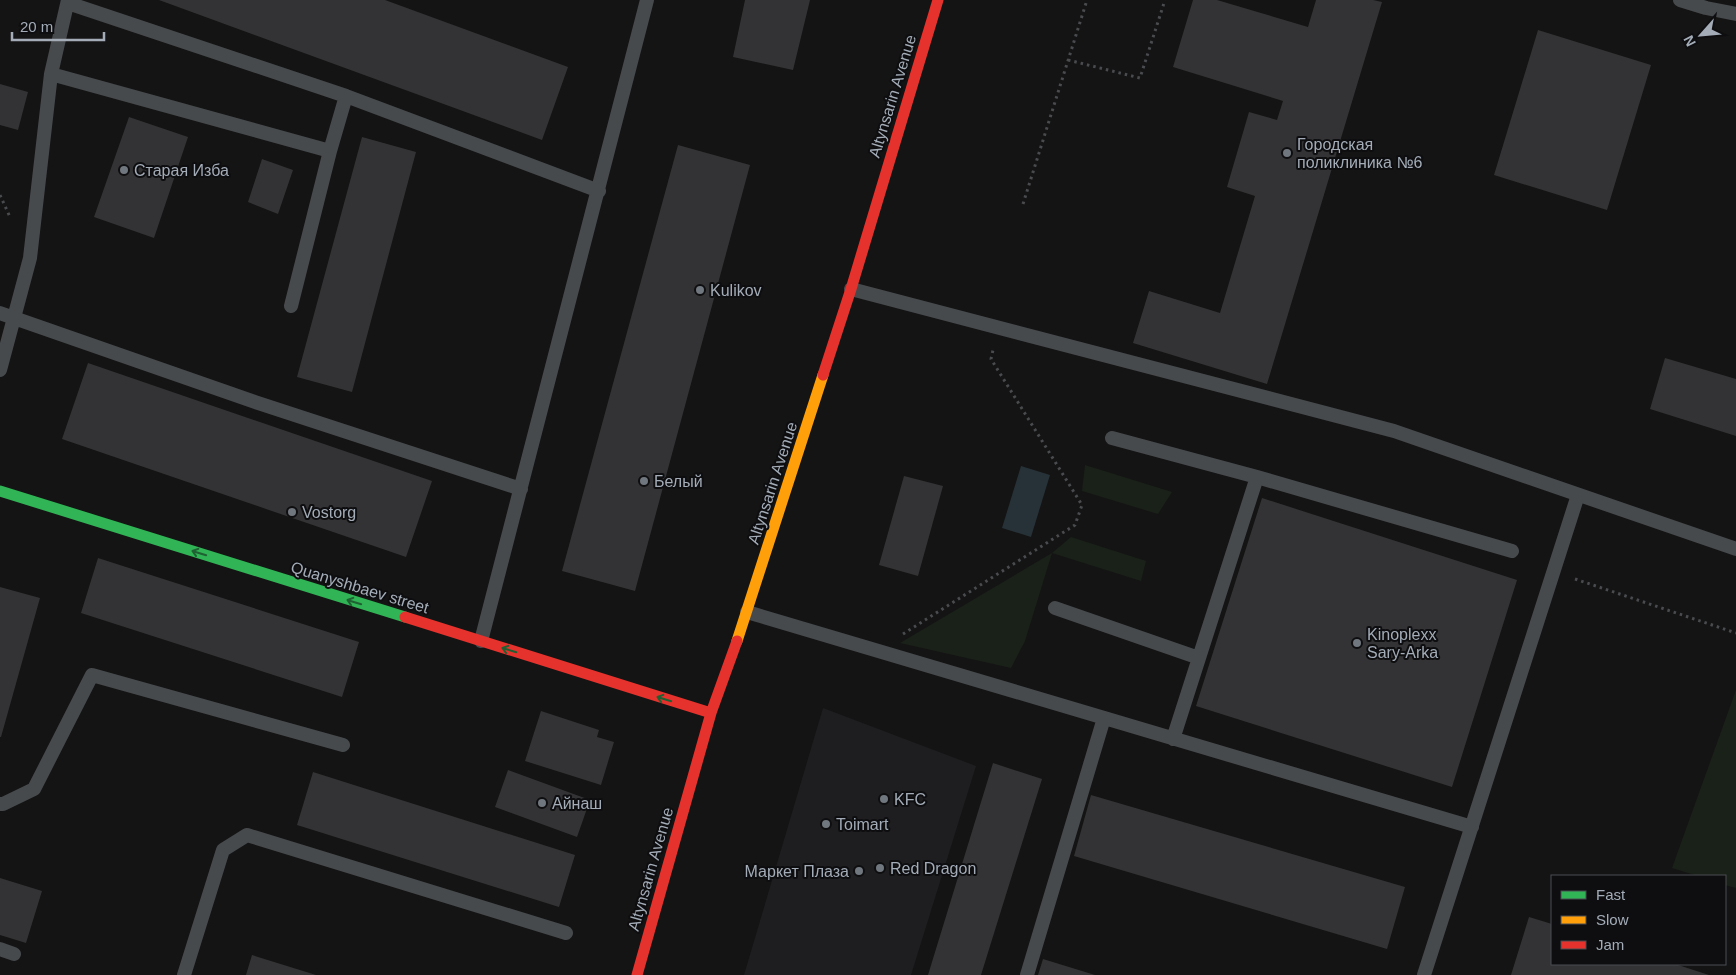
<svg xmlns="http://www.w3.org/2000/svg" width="1736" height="975" font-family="Arial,sans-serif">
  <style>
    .built { fill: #1e1e20 }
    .green { fill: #1a2119 }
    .water { fill: #263237 }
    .building { fill: #333335 }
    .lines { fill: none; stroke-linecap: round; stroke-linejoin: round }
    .path { stroke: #494b4e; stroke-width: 3; stroke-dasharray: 2.5 4; stroke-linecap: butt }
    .lane { stroke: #474a4d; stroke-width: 14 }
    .fast { stroke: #30b455; stroke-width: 11 }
    .slow { stroke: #ff9f0a; stroke-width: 11 }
    .jam { stroke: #e5322d; stroke-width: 11 }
    .oneway { stroke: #1f6132 }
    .poi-dot { fill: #71777e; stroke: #0e0e10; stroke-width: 2 }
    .labels { text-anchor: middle; stroke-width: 4; stroke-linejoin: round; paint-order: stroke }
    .street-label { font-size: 16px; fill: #a3acb7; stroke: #0e0e10 }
    .poi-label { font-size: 16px; fill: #a3acb7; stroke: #0e0e10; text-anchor: start }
  </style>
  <rect width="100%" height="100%" fill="#141414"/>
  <path class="built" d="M 823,708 L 976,766 L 911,975 L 744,975 Z"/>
  <path class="green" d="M 1085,465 L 1172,492 L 1158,514 L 1082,491 Z
    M 1071,537 L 1146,561 L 1141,581 L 1052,553 L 1025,641 L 1011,668 L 900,643 L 1052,553 Z
    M 1736,690 L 1736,888 L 1725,885 L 1725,876 L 1698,876 L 1672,868 Z"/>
  <path class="water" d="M 1021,466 L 1050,475 L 1031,537 L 1002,528 Z"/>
  <path class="building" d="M 159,0 L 385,0 L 568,67 L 542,140 Z
    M 745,0 L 810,0 L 793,70 L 733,57 Z
    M 1193,0 L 1217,0 L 1308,27 L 1316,0 L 1373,0 L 1382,2 L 1267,384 L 1133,343 L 1149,291 L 1220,313 L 1255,196 L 1227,187 L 1249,112 L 1277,120 L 1283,101 L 1173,67 Z
    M 1538,30 L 1651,65 L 1607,210 L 1494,175 Z
    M 0,84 L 28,92 L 18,130 L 0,125 Z
    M 129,117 L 188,137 L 154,238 L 94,217 Z
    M 362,137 L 416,152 L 352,392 L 297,377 Z
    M 678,145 L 750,165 L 635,591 L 562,571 Z
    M 262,159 L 293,170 L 278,214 L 248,202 Z
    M 1665,358 L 1736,379 L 1736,436 L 1650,409 Z
    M 88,363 L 432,481 L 406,557 L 62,439 Z
    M 904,476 L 943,486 L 918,576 L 879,565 Z
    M 1262,498 L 1517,580 L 1452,787 L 1196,706 Z
    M 98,558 L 359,642 L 342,697 L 81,613 Z
    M 0,587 L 40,598 L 1,737 L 0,737 Z
    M 541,711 L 599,730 L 597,737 L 614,742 L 601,785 L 525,761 Z
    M 993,763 L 1042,779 L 981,975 L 928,975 Z
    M 508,770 L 590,800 L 577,837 L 495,807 Z
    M 313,772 L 575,855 L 559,907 L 297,825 Z
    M 1091,795 L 1405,887 L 1387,949 L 1074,856 Z
    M 0,878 L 42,891 L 26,943 L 0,935 Z
    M 1529,917 L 1552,924 L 1552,964 L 1675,964 L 1709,975 L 1511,975 Z
    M 252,955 L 316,975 L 246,975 Z
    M 1043,959 L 1095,975 L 1038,975 Z"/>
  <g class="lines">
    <path class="path" d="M 1068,60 L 1140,78 L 1165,0
      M 0,195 L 10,217
      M 1023,204 L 1087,0
      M 1575,579 L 1736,633
      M 903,634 L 1075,525 L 1082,505 L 991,359 L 993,350"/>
    <path class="lane" d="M 1680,0 L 1706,8 L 1736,14
      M 68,3 L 346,96
      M 51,74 L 330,151 L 291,306
      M 330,151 L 346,96 L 599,191
      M 851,289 L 1394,431 L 1736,549
      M 0,313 L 255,402 L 521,489
      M 0,370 L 30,258 L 51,74 L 68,0
      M 1112,438 L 1257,477 L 1512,551
      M 1055,608 L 1199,658
      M 747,612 L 1472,827
      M 481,641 L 647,0
      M 1173,739 L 1257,477
      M 0,804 L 3,804 L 34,789 L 92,675 L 343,745
      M 0,949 L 14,954
      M 184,975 L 223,850 L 247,835 L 566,933
      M 1027,975 L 1104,718
      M 1424,975 L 1578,495"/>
    <path class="fast" d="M 0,491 L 405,617"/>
    <path class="slow" d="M 737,641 L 823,375"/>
    <path class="jam" d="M 823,375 L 851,289 L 938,0
      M 405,617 L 711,713
      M 637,975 L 711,713 L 737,641"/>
  </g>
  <defs><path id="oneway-shaft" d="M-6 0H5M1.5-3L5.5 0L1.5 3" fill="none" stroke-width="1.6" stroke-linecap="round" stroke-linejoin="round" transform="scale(1.25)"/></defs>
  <g class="oneway">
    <use href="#oneway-shaft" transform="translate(199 553) rotate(-163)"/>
    <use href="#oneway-shaft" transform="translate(354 602) rotate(-163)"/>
    <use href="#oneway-shaft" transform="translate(509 650) rotate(-163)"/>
    <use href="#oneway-shaft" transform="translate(664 699) rotate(-163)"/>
  </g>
  <g class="poi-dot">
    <circle cx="1287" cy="153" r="5"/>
    <circle cx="124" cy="170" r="5"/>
    <circle cx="700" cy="290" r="5"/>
    <circle cx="644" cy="481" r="5"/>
    <circle cx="292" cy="512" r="5"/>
    <circle cx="1357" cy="643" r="5"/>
    <circle cx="884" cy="799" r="5"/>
    <circle cx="542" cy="803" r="5"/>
    <circle cx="826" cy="824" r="5"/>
    <circle cx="880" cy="868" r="5"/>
    <circle cx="859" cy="871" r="5"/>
  </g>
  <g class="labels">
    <g class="street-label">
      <text transform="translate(892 96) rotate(-73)" y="6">Altynsarin Avenue</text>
      <text transform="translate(772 483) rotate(-72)" y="6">Altynsarin Avenue</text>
      <text transform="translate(360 587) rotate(17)" y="6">Quanyshbaev street</text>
      <text transform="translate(650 869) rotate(-74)" y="6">Altynsarin Avenue</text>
    </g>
    <g class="poi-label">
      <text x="1297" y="150">Городская<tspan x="1297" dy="18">поликлиника №6</tspan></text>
      <text x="134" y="176">Старая Изба</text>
      <text x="710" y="296">Kulikov</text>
      <text x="654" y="487">Белый</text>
      <text x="302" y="518">Vostorg</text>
      <text x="1367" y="640">Kinoplexx<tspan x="1367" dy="18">Sary-Arka</tspan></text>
      <text x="894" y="805">KFC</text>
      <text x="552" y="809">Айнаш</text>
      <text x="836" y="830">Toimart</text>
      <text x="890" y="874">Red Dragon</text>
      <text x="849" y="877" text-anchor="end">Маркет Плаза</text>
    </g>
  </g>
  <rect x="1551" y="875" width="175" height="90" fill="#0e0e10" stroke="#4a4d53"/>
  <rect x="1561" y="891" width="25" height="8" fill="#30b455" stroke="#4a4d53"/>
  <text x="1596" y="900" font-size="15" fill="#a3acb7">Fast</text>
  <rect x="1561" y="916" width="25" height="8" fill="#ff9f0a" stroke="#4a4d53"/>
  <text x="1596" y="925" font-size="15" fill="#a3acb7">Slow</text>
  <rect x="1561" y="941" width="25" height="8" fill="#e5322d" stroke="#4a4d53"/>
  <text x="1596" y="950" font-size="15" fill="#a3acb7">Jam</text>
  <g transform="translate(1701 35) rotate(243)" stroke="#0e0e10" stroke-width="4" paint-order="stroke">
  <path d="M0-4L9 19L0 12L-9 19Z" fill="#a3acb7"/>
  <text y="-8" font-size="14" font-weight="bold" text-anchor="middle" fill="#a3acb7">N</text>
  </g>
  <path d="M12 32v8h92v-8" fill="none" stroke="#a3acb7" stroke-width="2.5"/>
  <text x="20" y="32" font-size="15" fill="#a3acb7" stroke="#0e0e10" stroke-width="4" paint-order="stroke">20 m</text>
</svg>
